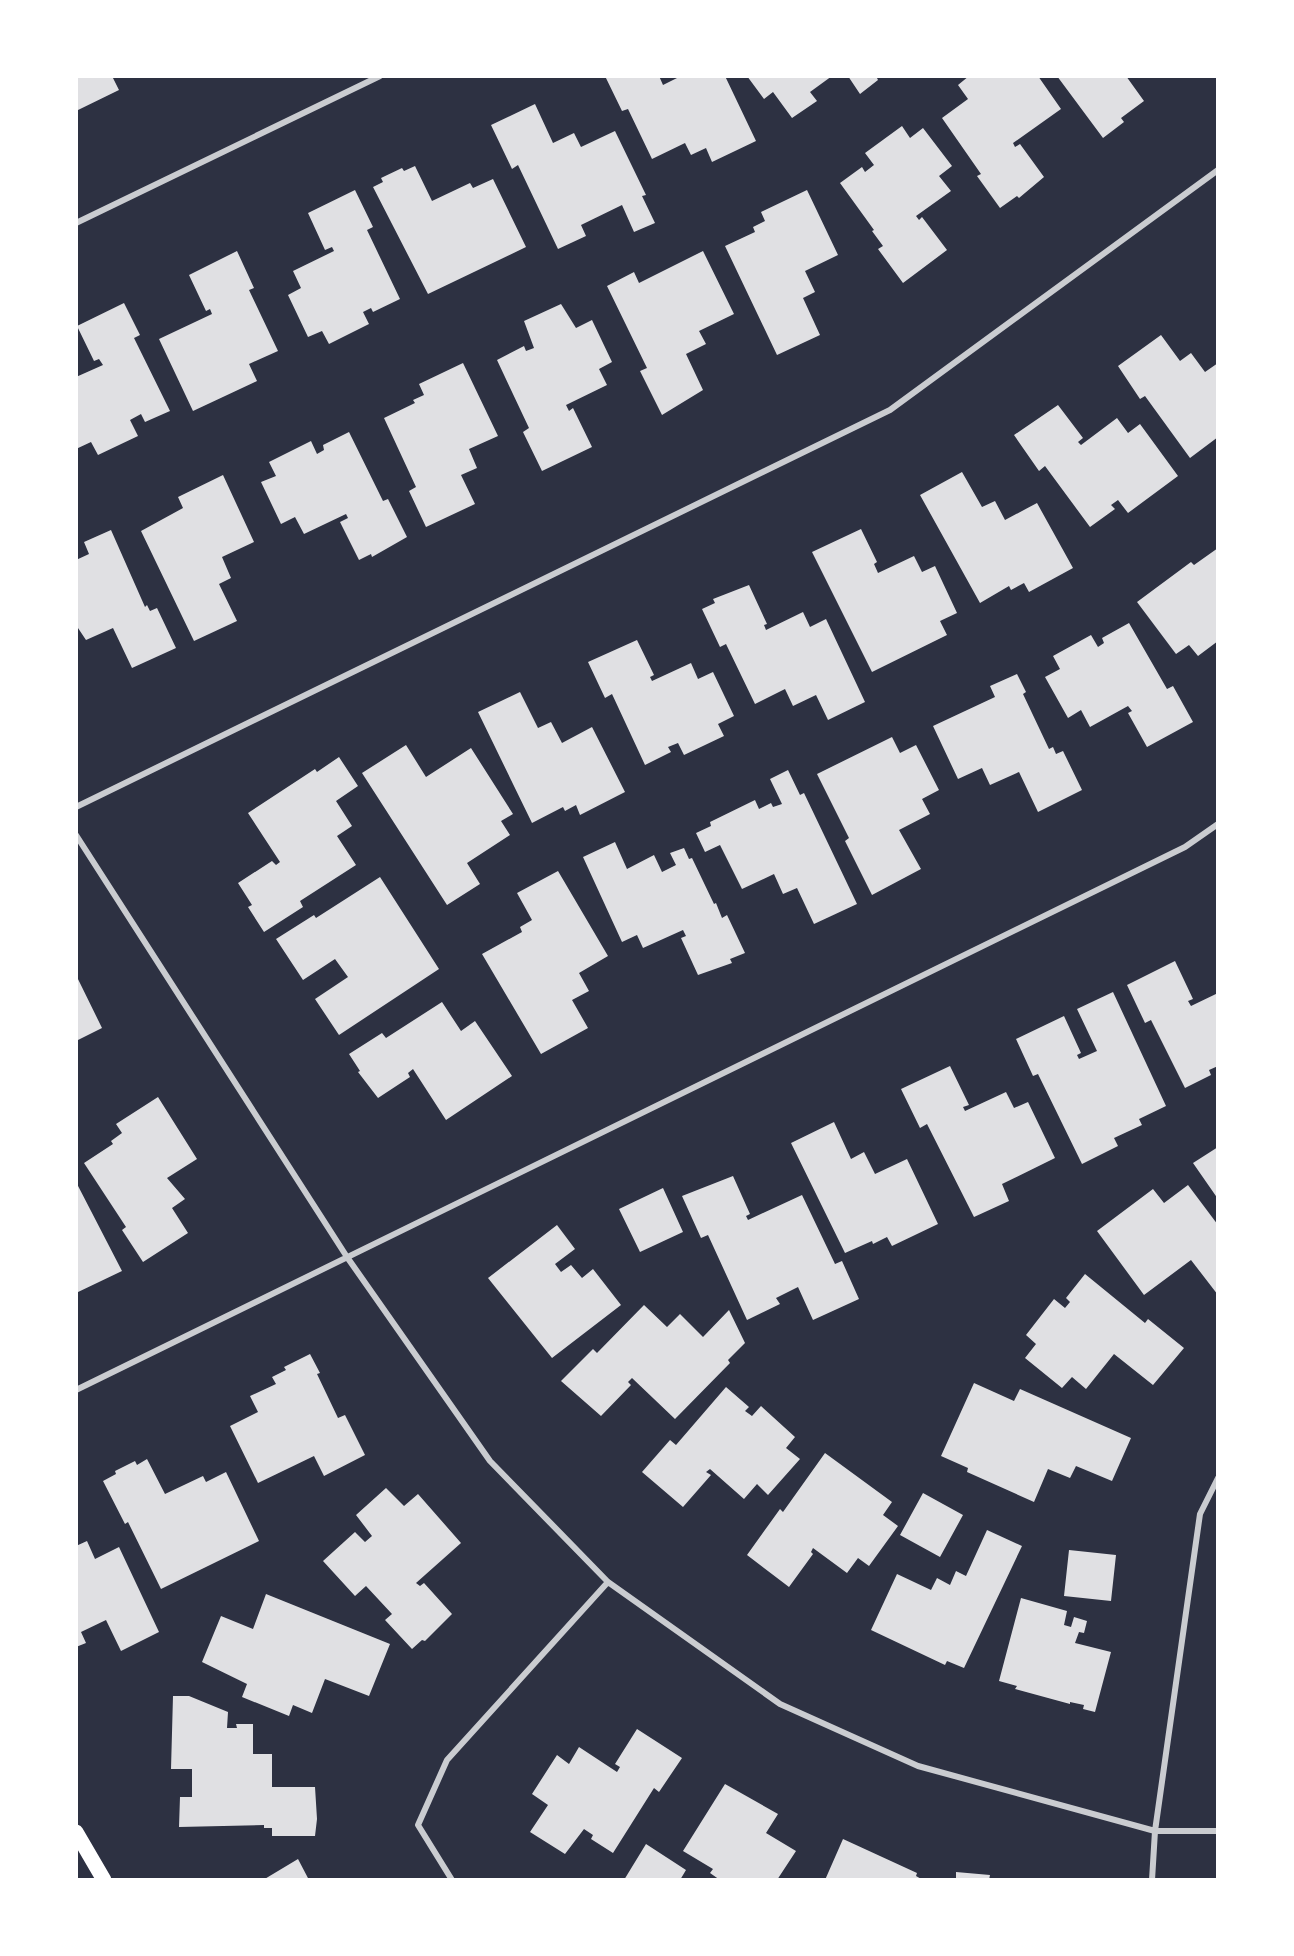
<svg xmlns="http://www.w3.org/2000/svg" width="1294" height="1956" font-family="'Roboto Serif',serif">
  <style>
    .building { fill: #e0e0e3 }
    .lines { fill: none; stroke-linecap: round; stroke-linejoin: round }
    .minor { stroke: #caccd0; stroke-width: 6 }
    .primary { stroke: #fff; stroke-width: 15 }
  </style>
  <rect width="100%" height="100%" fill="#2d3142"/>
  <path class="building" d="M 76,76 L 112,76 L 119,90 L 76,111 Z
    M 605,76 L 659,76 L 663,85 L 681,76 L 725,76 L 756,141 L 712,162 L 706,148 L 691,155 L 685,143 L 652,159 L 628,109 L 622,111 Z
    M 747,76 L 832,76 L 810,92 L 817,101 L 792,118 L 773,92 L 764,99 Z
    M 848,76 L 876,76 L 878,80 L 860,94 Z
    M 969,76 L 1038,76 L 1061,109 L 1013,143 L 1015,147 L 1020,144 L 1044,177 L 1019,198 L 1017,196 L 1000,208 L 977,176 L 981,174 L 942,118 L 968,99 L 958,85 Z
    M 1057,76 L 1126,76 L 1144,101 L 1121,118 L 1124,122 L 1103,138 Z
    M 535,104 L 553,143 L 574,133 L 581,147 L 615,131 L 646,195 L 642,196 L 655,223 L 634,232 L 622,205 L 581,225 L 586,236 L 558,249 L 518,165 L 512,169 L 491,125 Z
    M 902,126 L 910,138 L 923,128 L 952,166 L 939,176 L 951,191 L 916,216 L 919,220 L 922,217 L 947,250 L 903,283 L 878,249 L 883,246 L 872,231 L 874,230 L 840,183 L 862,167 L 865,172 L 874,165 L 865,153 Z
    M 415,166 L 432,201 L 470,183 L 473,188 L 493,179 L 526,247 L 428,294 L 373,187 L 383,182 L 381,178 L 402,168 L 404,171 Z
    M 355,190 L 373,227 L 367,230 L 400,299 L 373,312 L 371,308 L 363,312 L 369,324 L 329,344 L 322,331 L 308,337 L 288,295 L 301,288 L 293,271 L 334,251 L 332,247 L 325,250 L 308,213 Z
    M 807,190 L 838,255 L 805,271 L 815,292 L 803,298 L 820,335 L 777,355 L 725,246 L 755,232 L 753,227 L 765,221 L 761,212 Z
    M 237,251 L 254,288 L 249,290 L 278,351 L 249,364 L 257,381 L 193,411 L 159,339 L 212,314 L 210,309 L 206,311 L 189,275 Z
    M 703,251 L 734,314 L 699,331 L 706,344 L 686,354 L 703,390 L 662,415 L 640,371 L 647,368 L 607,286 L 634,272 L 639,283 Z
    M 124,303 L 140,335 L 134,338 L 170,411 L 145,422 L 141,414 L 130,420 L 138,436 L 98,455 L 91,442 L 76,449 L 76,377 L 103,365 L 99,359 L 94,361 L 77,326 Z
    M 561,304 L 576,328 L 592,320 L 612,362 L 599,369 L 607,385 L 566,405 L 569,411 L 573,408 L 592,447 L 542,471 L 523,432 L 529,428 L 497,360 L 524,346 L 526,351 L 534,348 L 524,321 Z
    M 1161,335 L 1180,361 L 1191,353 L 1205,372 L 1218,363 L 1218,437 L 1190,458 L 1145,396 L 1140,399 L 1118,366 Z
    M 463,363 L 498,436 L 469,449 L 477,468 L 461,475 L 475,504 L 426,527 L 409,491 L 416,487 L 384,418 L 415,403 L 413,400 L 424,395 L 419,384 Z
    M 1058,405 L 1083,438 L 1078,442 L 1081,445 L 1117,418 L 1128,433 L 1140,424 L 1178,476 L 1128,513 L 1118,500 L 1111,505 L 1115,509 L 1090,527 L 1045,466 L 1039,471 L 1014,435 Z
    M 349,432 L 383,501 L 388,499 L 407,537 L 372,557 L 371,554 L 359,560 L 340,522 L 348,518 L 346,514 L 304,534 L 295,517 L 281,524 L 261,482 L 276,476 L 269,462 L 311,441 L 317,454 L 324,450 L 323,445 Z
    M 962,472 L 982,507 L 995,501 L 1005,520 L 1037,503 L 1073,568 L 1029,592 L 1024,583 L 1011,590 L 1009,586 L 980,603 L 920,495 Z
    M 223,475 L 254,542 L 222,557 L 231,578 L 219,584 L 237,621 L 194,641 L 141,531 L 183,508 L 178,497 Z
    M 861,529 L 877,562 L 874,564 L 878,573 L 914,556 L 922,572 L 935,566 L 957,613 L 940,621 L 947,635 L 872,672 L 812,552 Z
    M 111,530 L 145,607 L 147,605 L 150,611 L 157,608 L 176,648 L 132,668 L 113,628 L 86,640 L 76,625 L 76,560 L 89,554 L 84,542 Z
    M 1218,548 L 1218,641 L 1198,656 L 1189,645 L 1176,654 L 1137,602 L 1191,562 L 1194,565 Z
    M 749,585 L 767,624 L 764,625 L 766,630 L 803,612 L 810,627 L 826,619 L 865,702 L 828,720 L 816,695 L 793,706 L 785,689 L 755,704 L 726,644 L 720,647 L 702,609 L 715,603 L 713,599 Z
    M 1129,623 L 1167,689 L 1173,686 L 1193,722 L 1147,747 L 1128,713 L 1132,711 L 1128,706 L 1090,727 L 1081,710 L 1068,718 L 1045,677 L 1060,669 L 1053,656 L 1091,635 L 1098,647 L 1104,643 L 1102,638 Z
    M 637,640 L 654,675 L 650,677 L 652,681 L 691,663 L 698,679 L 713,672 L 734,716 L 718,724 L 724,736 L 684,755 L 678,743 L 668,747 L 671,752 L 645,765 L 612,694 L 605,698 L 588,662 Z
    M 1017,674 L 1026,692 L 1023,694 L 1049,749 L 1053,747 L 1056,754 L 1063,751 L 1082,790 L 1038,812 L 1019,772 L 990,785 L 982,768 L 958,779 L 933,726 L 995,697 L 990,686 Z
    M 520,692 L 538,728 L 551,722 L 562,743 L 592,727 L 625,792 L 580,815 L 576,805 L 565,811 L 563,807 L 532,823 L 478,712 Z
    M 892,737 L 900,753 L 916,745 L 939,790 L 922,799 L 930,814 L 899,830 L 921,869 L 872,895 L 845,841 L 849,838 L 817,774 Z
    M 406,745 L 426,777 L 471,748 L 513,814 L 501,821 L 510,835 L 467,863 L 480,884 L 447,905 L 362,773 Z
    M 339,757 L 358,786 L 336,801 L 352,826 L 337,836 L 356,865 L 300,901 L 303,907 L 264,932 L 248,907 L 252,905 L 238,883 L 272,861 L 276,865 L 280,862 L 248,813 L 315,769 L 317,772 Z
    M 788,770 L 800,795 L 804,793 L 857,904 L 814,924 L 797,888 L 783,894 L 774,874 L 742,889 L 720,845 L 705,852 L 696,833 L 711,826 L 710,822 L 755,800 L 759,809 L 771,803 L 773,807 L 782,804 L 770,779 Z
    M 615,842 L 627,869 L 654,855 L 662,872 L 676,865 L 670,853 L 684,848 L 689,859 L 692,858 L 714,904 L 716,903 L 722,918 L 727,915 L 745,953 L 730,959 L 732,963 L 698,975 L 681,938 L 686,936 L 683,930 L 643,948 L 637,935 L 622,942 L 583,857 Z
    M 558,871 L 608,956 L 579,973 L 589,991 L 572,1000 L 588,1028 L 541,1054 L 482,954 L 522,932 L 520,927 L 532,920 L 517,893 Z
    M 380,877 L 439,969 L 339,1035 L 315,999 L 348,977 L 335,959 L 303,980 L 276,939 L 314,915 L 316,918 Z
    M 1175,961 L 1193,999 L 1188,1001 L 1191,1006 L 1218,993 L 1218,1066 L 1209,1070 L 1211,1075 L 1185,1088 L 1151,1020 L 1145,1023 L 1127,985 Z
    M 76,975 L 102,1028 L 76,1041 Z
    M 1113,992 L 1166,1106 L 1139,1119 L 1142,1125 L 1114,1138 L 1118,1146 L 1082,1164 L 1038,1074 L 1033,1076 L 1016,1039 L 1064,1016 L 1081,1053 L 1077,1055 L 1079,1059 L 1097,1051 L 1077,1009 Z
    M 442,1002 L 461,1031 L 475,1021 L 512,1076 L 446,1120 L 413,1069 L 408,1073 L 410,1077 L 378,1098 L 358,1072 L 360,1071 L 349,1054 L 382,1033 L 386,1038 Z
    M 950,1066 L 969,1105 L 963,1107 L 965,1111 L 1006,1092 L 1014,1108 L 1028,1102 L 1055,1158 L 1002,1184 L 1009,1201 L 974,1217 L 927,1124 L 920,1128 L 901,1089 Z
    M 158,1097 L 197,1159 L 167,1178 L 185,1199 L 172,1208 L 188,1233 L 143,1262 L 122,1230 L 126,1227 L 84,1163 L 113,1144 L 111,1141 L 122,1133 L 116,1124 Z
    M 834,1122 L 851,1159 L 864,1152 L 875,1174 L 907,1159 L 938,1224 L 892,1246 L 887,1237 L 873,1244 L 872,1241 L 845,1253 L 791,1143 Z
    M 1218,1147 L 1218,1199 L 1193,1163 Z
    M 733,1176 L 750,1214 L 746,1216 L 748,1220 L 802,1195 L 835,1264 L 842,1261 L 859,1299 L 813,1320 L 798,1287 L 776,1298 L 780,1304 L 747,1320 L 708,1235 L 701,1238 L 682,1196 Z
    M 76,1182 L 122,1271 L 76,1293 Z
    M 1188,1185 L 1218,1225 L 1218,1295 L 1191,1260 L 1144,1295 L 1097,1231 L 1153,1189 L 1164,1203 Z
    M 663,1188 L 683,1232 L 640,1252 L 619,1209 Z
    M 557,1225 L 575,1249 L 555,1264 L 561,1272 L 571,1265 L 582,1278 L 593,1269 L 621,1305 L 552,1358 L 488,1278 Z
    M 1085,1274 L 1145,1323 L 1148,1319 L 1184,1348 L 1153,1385 L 1114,1354 L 1086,1389 L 1072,1377 L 1062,1388 L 1025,1358 L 1036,1344 L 1026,1335 L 1054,1299 L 1065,1308 L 1070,1302 L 1066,1298 Z
    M 644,1305 L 667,1327 L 680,1314 L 703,1337 L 729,1310 L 745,1343 L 728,1360 L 730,1363 L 675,1419 L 632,1378 L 628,1382 L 631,1385 L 601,1416 L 561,1381 L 593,1349 L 597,1353 Z
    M 310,1354 L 320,1373 L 317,1374 L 338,1418 L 345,1415 L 365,1455 L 324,1476 L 314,1456 L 258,1483 L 230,1426 L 258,1412 L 250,1396 L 276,1384 L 272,1377 L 286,1370 L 284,1367 Z
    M 974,1383 L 1014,1401 L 1020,1389 L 1131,1438 L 1112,1481 L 1076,1466 L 1070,1478 L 1048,1469 L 1034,1502 L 967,1472 L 968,1468 L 941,1456 Z
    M 726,1387 L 749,1407 L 745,1411 L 752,1416 L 761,1406 L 795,1437 L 786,1448 L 800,1459 L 768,1495 L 757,1484 L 744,1499 L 710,1469 L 706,1472 L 711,1475 L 683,1507 L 642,1472 L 670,1440 L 676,1445 Z
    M 825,1453 L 892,1502 L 883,1515 L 898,1526 L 869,1566 L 858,1558 L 847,1573 L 813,1548 L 811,1552 L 813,1554 L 789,1587 L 747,1555 L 780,1509 L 783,1512 Z
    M 147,1459 L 165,1494 L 203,1476 L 206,1482 L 226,1472 L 259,1541 L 161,1589 L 128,1522 L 125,1524 L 103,1481 L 116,1474 L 115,1471 L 135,1461 L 137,1465 Z
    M 386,1488 L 404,1506 L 418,1494 L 461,1543 L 416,1583 L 420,1586 L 424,1583 L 452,1614 L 425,1641 L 422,1640 L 412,1649 L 385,1620 L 392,1614 L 366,1586 L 355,1596 L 323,1561 L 355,1532 L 365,1542 L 372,1536 L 356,1515 Z
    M 923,1493 L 963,1515 L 940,1557 L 900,1535 Z
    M 987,1530 L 1022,1546 L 964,1668 L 947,1661 L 945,1665 L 871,1630 L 897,1574 L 931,1590 L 937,1578 L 950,1585 L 956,1571 L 966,1576 Z
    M 87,1541 L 95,1559 L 119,1547 L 159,1632 L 121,1651 L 106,1620 L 81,1632 L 86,1643 L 76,1647 L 76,1546 Z
    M 1069,1550 L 1116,1555 L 1111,1601 L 1064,1596 Z
    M 266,1594 L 390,1644 L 369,1696 L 325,1679 L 312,1713 L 293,1705 L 289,1716 L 242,1697 L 247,1684 L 202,1662 L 221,1616 L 253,1629 Z
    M 1021,1598 L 1067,1611 L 1064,1625 L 1071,1627 L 1074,1617 L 1087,1621 L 1084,1633 L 1079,1632 L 1075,1643 L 1111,1652 L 1095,1712 L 1083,1709 L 1084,1705 L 1070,1702 L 1070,1704 L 1015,1689 L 1017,1686 L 999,1681 Z
    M 173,1696 L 189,1696 L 228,1712 L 227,1728 L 237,1728 L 236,1724 L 253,1724 L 253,1754 L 272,1754 L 272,1787 L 315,1787 L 317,1819 L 315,1836 L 272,1836 L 272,1828 L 264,1828 L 264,1825 L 179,1827 L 180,1797 L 192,1797 L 192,1769 L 171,1769 Z
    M 637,1729 L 682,1758 L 659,1792 L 654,1788 L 613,1853 L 591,1839 L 593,1835 L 584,1829 L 565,1854 L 530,1832 L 548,1805 L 532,1794 L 557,1755 L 569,1764 L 579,1747 L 617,1772 L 620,1767 L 615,1764 Z
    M 725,1784 L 778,1814 L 766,1833 L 796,1851 L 777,1880 L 720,1880 L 710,1873 L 713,1869 L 683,1851 Z
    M 843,1839 L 917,1873 L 916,1876 L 923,1880 L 825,1880 Z
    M 646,1844 L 686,1870 L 680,1880 L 624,1880 Z
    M 298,1859 L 309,1880 L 263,1880 Z
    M 956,1872 L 990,1875 L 989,1880 L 956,1880 Z"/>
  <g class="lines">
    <path class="minor" d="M 76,223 L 380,76
      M 76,807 L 890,410 L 1218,170
      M 76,835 L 347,1257 L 490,1461 L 608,1582 L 780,1704 L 918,1766 L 1155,1831 L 1218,1831
      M 76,1390 L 1185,847 L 1218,824
      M 452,1880 L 418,1825 L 447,1760 L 608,1582
      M 1152,1880 L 1155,1831 L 1200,1514 L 1218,1478"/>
    <path class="primary" d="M 76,1832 L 104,1880"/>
  </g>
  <rect width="1294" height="1956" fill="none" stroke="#ffffff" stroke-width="156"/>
</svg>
